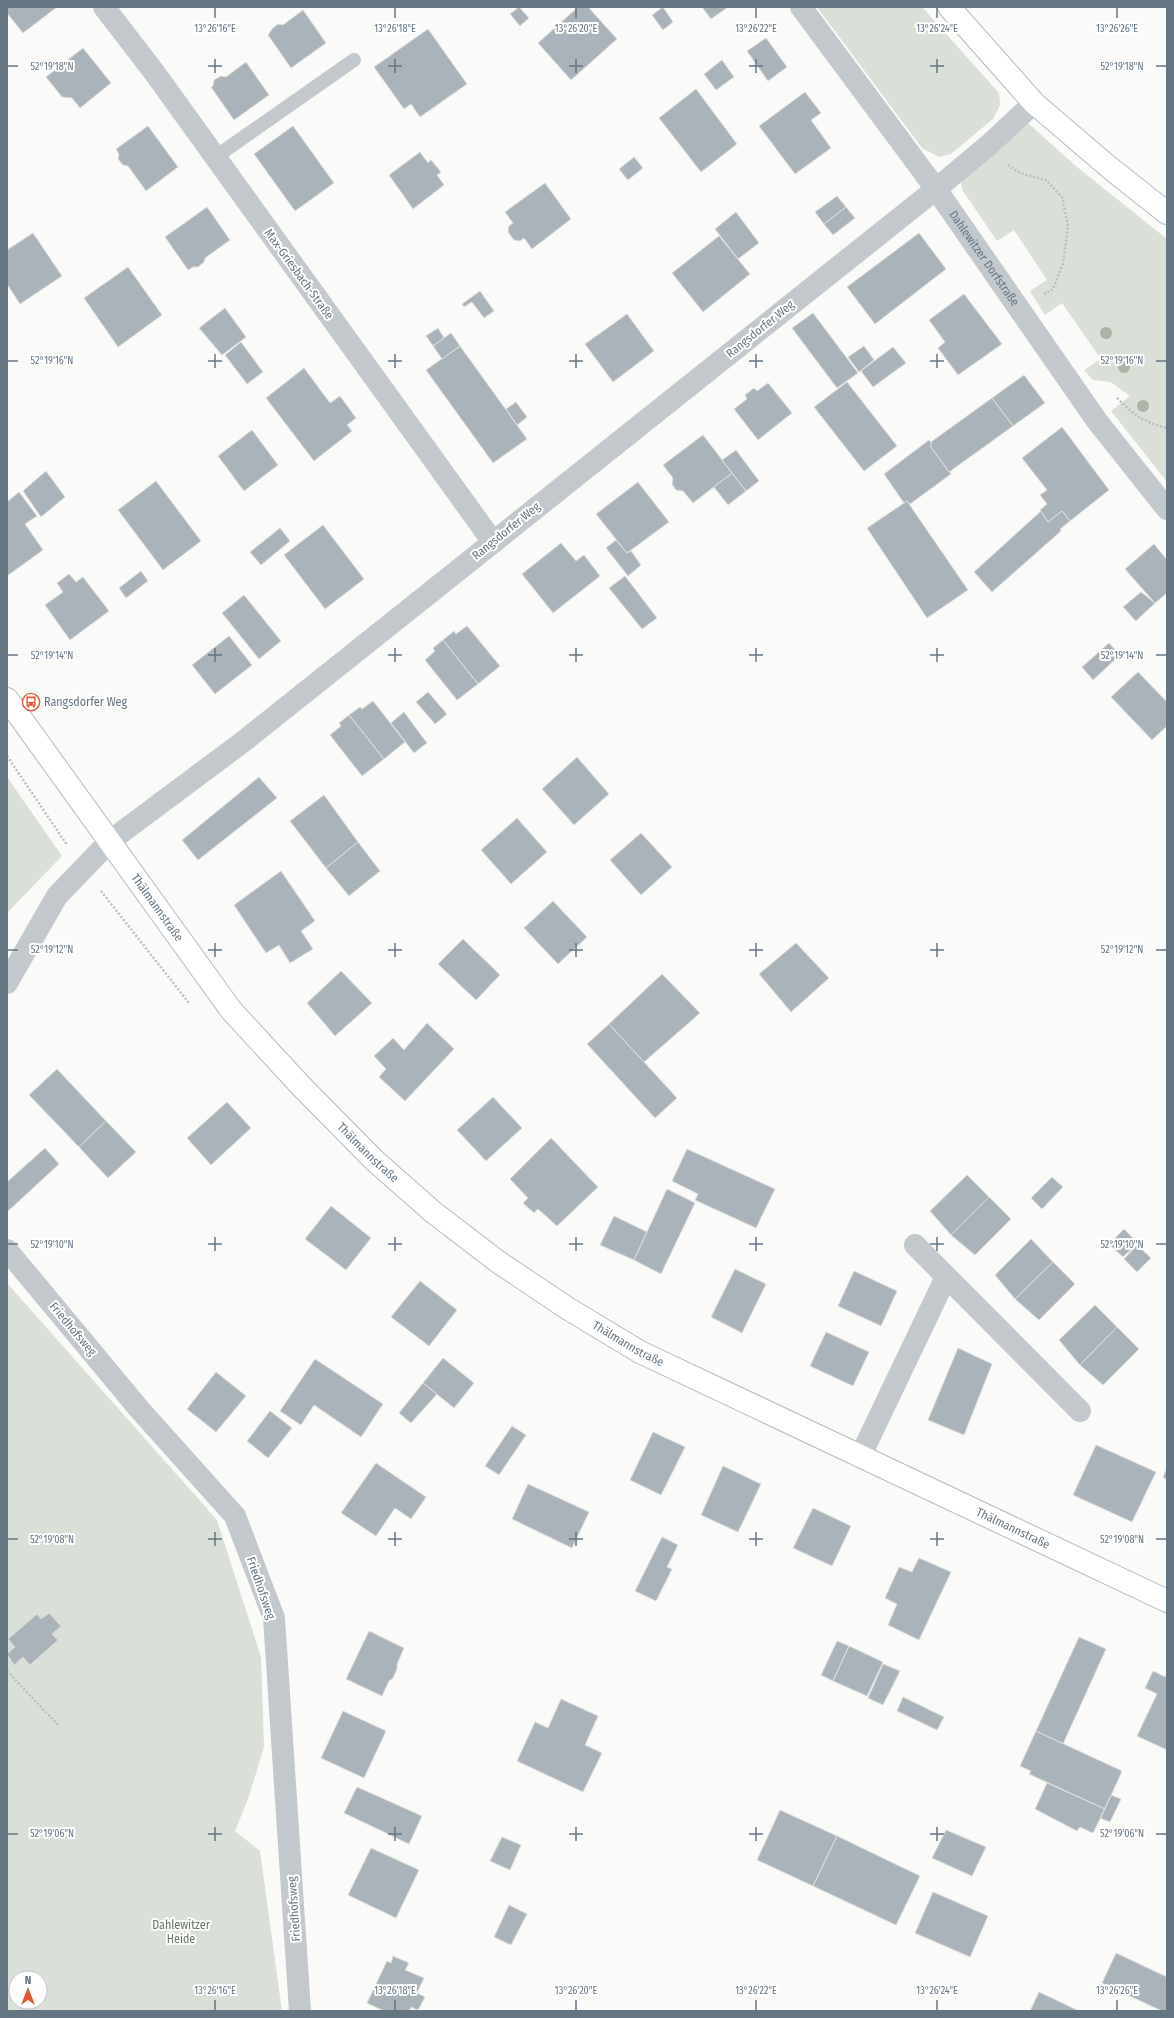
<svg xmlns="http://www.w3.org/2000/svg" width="1174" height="2018" font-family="'Fira Sans Condensed',sans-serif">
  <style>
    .green { fill: #dadfd7; fill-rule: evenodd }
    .building { fill: #aab3b9; stroke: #dcdcda }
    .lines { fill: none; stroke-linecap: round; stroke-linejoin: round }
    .secondary-casing { stroke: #b3babf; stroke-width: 24 }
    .path { stroke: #bbbfc2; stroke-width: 2.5; stroke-dasharray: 2 2; stroke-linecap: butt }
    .lane { stroke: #c3c8cc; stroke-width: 14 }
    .street { stroke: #c3c8cc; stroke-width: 22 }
    .secondary { stroke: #fff; stroke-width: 22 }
    .tree { fill: #aab4a7 }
    .ticks { fill: none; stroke: #657683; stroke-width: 1.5 }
    .labels { text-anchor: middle; stroke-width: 4; stroke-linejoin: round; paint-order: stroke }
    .street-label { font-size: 12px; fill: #657683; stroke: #fff }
    .poi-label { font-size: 12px; fill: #657683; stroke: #fff; text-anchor: start }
    .park-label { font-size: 12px; fill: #687a64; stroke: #fff }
    .ticks-label { font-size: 10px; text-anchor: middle; fill: #657683; stroke: #fff; stroke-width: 4; stroke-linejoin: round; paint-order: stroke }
  </style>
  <rect width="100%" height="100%" fill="#fafaf8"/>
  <path class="green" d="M 817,7 L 922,7 L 999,93 L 1000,105 L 993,119 L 951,154 L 939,157 L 922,148 Z
    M 1024,123 L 1029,124 L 1077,167 L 1167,239 L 1167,482 L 1111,411 L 1130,396 L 1111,382 L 1093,380 L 1084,370 L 1101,359 L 1062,303 L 1045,315 L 1030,291 L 1047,280 L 1014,230 L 997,241 L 963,191 L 961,184 L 964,178 Z
    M 7,777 L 62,856 L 7,913 Z
    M 7,1283 L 217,1520 L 261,1657 L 264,1747 L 249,1796 L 235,1831 L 260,1851 L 282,2011 L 7,2011 ZM 16,1978 L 40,1978 L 40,2002 L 16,2002 Z"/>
  <path class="building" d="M 7,7 L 57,7 L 23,33 L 7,13 Z
    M 519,7 L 529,18 L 520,26 L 510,14 Z
    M 578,7 L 588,7 L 617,39 L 571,80 L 538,43 Z
    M 663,7 L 673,22 L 663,30 L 652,15 Z
    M 702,7 L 728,7 L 711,19 Z
    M 303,10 L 326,43 L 291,68 L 268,35 L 272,29 L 278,24 L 283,25 Z
    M 428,29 L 467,84 L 420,117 L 411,104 L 404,109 L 374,67 Z
    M 766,38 L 787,67 L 768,81 L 747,51 Z
    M 83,48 L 111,83 L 80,108 L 72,98 L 62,97 L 46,77 Z
    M 722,60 L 734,77 L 716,90 L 704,74 Z
    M 246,62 L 269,95 L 234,120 L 211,87 L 213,86 L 214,80 L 221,76 L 226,77 Z
    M 696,89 L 737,144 L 701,172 L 659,118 Z
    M 805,92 L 821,113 L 811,120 L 831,148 L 795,174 L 759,126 Z
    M 148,126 L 178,167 L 146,191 L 128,166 L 123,165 L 118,159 L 119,154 L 116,149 Z
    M 293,126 L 334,183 L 295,211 L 254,154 Z
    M 420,152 L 428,163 L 431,160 L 441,172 L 437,175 L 444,185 L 413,209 L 389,175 Z
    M 634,157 L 643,168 L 628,180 L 619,169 Z
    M 545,183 L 571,219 L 532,249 L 524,238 L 520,241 L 514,240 L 508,232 L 509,226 L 513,223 L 505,212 Z
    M 837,196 L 846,207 L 824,224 L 815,212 Z
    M 207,207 L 230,240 L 205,258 L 204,262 L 198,267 L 193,267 L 188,270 L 165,237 Z
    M 846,207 L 855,218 L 833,235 L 824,224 Z
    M 736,212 L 759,243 L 738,259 L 715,229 Z
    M 33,233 L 62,276 L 20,304 L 7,284 L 7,250 Z
    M 919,233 L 946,269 L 875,324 L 847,287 Z
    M 719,236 L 750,274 L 703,312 L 672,273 Z
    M 128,267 L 162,315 L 118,347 L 84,298 Z
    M 480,291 L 494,311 L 484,318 L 472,302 L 464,307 L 462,304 Z
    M 964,294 L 1002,344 L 958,375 L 938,348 L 945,342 L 929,320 Z
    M 225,308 L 246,337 L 222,355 L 199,328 Z
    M 813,313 L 858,373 L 837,388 L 792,328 Z
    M 627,314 L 654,351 L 613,382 L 585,344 Z
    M 438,328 L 444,338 L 433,346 L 426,336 Z
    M 451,333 L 460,346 L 442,359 L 433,346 Z
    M 241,342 L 263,372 L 247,384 L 225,355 Z
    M 460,346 L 527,439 L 493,463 L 426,370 Z
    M 864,346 L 874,360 L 859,372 L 848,357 Z
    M 893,347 L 906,363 L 873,387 L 861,371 Z
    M 304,368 L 330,403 L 340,396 L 356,418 L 347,425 L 352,431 L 314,461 L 266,398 Z
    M 1024,375 L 1045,403 L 1013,426 L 992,398 Z
    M 847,382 L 897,446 L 864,471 L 814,407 Z
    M 768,383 L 792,413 L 758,440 L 734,409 L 747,399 L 745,395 L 754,388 L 757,391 Z
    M 992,398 L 1013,426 L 949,472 L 930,446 L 932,444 L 931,442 Z
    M 516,402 L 527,417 L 517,425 L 506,409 Z
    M 1062,427 L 1109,490 L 1070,521 L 1062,511 L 1048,522 L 1040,510 L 1047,504 L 1040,495 L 1047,490 L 1022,458 Z
    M 252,430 L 278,465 L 244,491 L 218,456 Z
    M 703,435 L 732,473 L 693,503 L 683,491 L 676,490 L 672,484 L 673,478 L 663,465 Z
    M 929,440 L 932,444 L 930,446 L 951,474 L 910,504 L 907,501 L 904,503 L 884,474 Z
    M 736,450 L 759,481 L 746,491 L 722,460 Z
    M 46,471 L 65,497 L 41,517 L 23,491 Z
    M 732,473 L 746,491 L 728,505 L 714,487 Z
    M 156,481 L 201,541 L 163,570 L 118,510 Z
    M 638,482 L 669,522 L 627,553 L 596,514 Z
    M 19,492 L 37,516 L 25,524 L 43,550 L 7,576 L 7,502 Z
    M 907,501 L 968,590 L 927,618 L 867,528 Z
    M 1041,511 L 1048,522 L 1062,511 L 1070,521 L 1060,529 L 1061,531 L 992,592 L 974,572 Z
    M 323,525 L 364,579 L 325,609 L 284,555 Z
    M 280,528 L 290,541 L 261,565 L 250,552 Z
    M 616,540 L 627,553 L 631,551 L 641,565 L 628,576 L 606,548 Z
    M 561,543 L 576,561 L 584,555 L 600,576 L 553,613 L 522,574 Z
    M 1154,544 L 1167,560 L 1167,593 L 1155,603 L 1125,569 Z
    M 141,571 L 148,581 L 126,598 L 119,588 Z
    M 69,574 L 76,582 L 83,577 L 109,611 L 70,640 L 45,605 L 63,592 L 57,583 Z
    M 625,576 L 657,618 L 642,629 L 609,588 Z
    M 1141,592 L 1155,603 L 1136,621 L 1123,607 Z
    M 244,595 L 281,641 L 259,659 L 222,613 Z
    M 467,626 L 500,666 L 478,684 L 443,640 L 454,631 L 456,634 Z
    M 229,636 L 252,665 L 215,694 L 192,665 Z
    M 443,640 L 478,684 L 457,700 L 425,660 L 435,651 L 433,648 Z
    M 1109,643 L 1120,655 L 1093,680 L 1082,667 Z
    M 1138,672 L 1167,702 L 1167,726 L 1152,740 L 1111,697 Z
    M 428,692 L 447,714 L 435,724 L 416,702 Z
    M 373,701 L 405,742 L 384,759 L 349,715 L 360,707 L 362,709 Z
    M 404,712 L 427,743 L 414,753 L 391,723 Z
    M 349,715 L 384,759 L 362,776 L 330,735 L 341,726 L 339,723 Z
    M 577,757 L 609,794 L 574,825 L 542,789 Z
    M 259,777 L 277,798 L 198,860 L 182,840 Z
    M 324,795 L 358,842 L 326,868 L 290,821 Z
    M 517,818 L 547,852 L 511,884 L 481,850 Z
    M 641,833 L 672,867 L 641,895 L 610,860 Z
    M 358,842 L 380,871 L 349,896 L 326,868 Z
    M 281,871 L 315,921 L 301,931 L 313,949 L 290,963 L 279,945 L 266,953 L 234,905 Z
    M 553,901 L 587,937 L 558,964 L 524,928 Z
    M 463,939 L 500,975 L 476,1000 L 438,964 Z
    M 796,943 L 829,978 L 791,1012 L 759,974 Z
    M 341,971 L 372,1003 L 335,1036 L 307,1003 Z
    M 662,974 L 700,1013 L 644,1062 L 609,1024 Z
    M 427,1023 L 454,1049 L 405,1101 L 379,1077 L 386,1069 L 374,1056 L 393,1038 L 404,1050 Z
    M 609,1024 L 677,1098 L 655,1118 L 587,1044 Z
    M 57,1069 L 106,1121 L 79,1147 L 29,1095 Z
    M 493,1097 L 522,1128 L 486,1161 L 457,1130 Z
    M 227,1102 L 251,1128 L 211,1165 L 187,1138 Z
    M 106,1121 L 136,1152 L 108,1178 L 79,1147 Z
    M 551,1138 L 598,1187 L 557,1226 L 538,1209 L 534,1213 L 523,1203 L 528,1198 L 510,1179 Z
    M 45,1148 L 59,1164 L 7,1212 L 7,1182 Z
    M 687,1149 L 775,1189 L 756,1228 L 695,1200 L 698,1194 L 672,1181 Z
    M 967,1175 L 989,1197 L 951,1235 L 930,1211 Z
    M 1052,1177 L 1063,1187 L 1042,1209 L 1031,1198 Z
    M 667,1189 L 695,1203 L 661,1274 L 634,1260 Z
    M 989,1197 L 1011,1219 L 975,1255 L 951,1235 Z
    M 331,1206 L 371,1238 L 346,1270 L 305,1239 Z
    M 614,1216 L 647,1232 L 634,1260 L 600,1245 Z
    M 1124,1229 L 1138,1243 L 1123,1257 L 1109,1244 Z
    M 1031,1239 L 1053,1262 L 1015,1299 L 995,1275 Z
    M 1137,1245 L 1151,1258 L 1137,1272 L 1124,1259 Z
    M 1053,1262 L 1075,1284 L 1039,1320 L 1015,1299 Z
    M 735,1269 L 766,1284 L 742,1333 L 711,1317 Z
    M 854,1271 L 897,1291 L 881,1326 L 838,1306 Z
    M 420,1281 L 457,1310 L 429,1346 L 391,1317 Z
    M 1095,1305 L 1117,1327 L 1080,1365 L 1059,1340 Z
    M 1117,1327 L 1139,1349 L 1103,1385 L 1080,1365 Z
    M 826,1332 L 869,1352 L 853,1386 L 810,1366 Z
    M 958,1348 L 992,1364 L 964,1435 L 928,1420 Z
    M 443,1358 L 474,1383 L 454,1408 L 423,1383 Z
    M 315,1359 L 383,1404 L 361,1437 L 314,1405 L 301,1425 L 280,1411 Z
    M 216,1372 L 246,1396 L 216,1432 L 187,1409 Z
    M 423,1383 L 437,1394 L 411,1423 L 399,1413 Z
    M 270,1411 L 292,1428 L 268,1458 L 247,1441 Z
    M 512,1426 L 526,1435 L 499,1475 L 485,1466 Z
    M 653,1432 L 685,1447 L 661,1495 L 630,1480 Z
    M 1096,1445 L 1156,1472 L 1132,1522 L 1073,1495 Z
    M 376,1463 L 426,1497 L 411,1519 L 395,1508 L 376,1536 L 341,1513 Z
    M 723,1466 L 761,1484 L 738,1532 L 701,1515 Z
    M 1167,1468 L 1167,1480 L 1163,1477 Z
    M 528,1484 L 589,1512 L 572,1548 L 512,1519 Z
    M 813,1508 L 851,1526 L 832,1566 L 793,1548 Z
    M 662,1537 L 678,1545 L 667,1567 L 672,1569 L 656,1601 L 635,1591 Z
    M 919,1558 L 951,1572 L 919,1640 L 888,1625 L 897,1604 L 885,1598 L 899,1567 L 912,1572 Z
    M 49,1613 L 61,1626 L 52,1634 L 58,1640 L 30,1665 L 23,1657 L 14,1665 L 7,1654 L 15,1647 L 8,1639 L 37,1614 L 41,1619 Z
    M 369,1631 L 404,1648 L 397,1664 L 397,1669 L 393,1678 L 389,1681 L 382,1696 L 346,1679 Z
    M 1079,1637 L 1106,1649 L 1063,1744 L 1036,1731 Z
    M 837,1641 L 849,1646 L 833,1681 L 821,1675 Z
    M 849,1646 L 883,1662 L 867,1696 L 833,1681 Z
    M 883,1664 L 900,1671 L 883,1705 L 868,1698 Z
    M 1153,1671 L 1165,1677 L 1167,1673 L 1167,1750 L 1137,1736 L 1157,1694 L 1145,1688 Z
    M 903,1697 L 944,1717 L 937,1730 L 897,1711 Z
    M 561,1699 L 598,1716 L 585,1745 L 602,1753 L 583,1792 L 517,1761 L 535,1722 L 548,1728 Z
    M 343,1711 L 386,1731 L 364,1778 L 321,1758 Z
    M 1036,1731 L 1122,1771 L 1105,1809 L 1029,1774 L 1031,1771 L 1020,1766 Z
    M 1047,1783 L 1105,1809 L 1093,1833 L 1080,1827 L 1077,1831 L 1035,1809 Z
    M 357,1787 L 422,1816 L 409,1844 L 344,1813 Z
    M 1111,1795 L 1121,1799 L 1110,1822 L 1100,1818 Z
    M 780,1810 L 837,1836 L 813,1886 L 757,1860 Z
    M 946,1830 L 986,1847 L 972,1876 L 932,1858 Z
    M 837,1836 L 920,1876 L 896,1925 L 813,1886 Z
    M 502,1837 L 521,1845 L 510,1870 L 490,1861 Z
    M 371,1848 L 419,1870 L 396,1918 L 348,1895 Z
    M 933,1892 L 988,1916 L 970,1957 L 915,1933 Z
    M 509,1905 L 527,1914 L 511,1945 L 494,1937 Z
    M 1116,1953 L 1167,1977 L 1167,2011 L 1162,2011 L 1102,1983 Z
    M 393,1956 L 409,1963 L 405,1970 L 424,1978 L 417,1993 L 425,1997 L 418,2010 L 411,2007 L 409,2011 L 384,2011 L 367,2003 L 387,1961 L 391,1963 Z
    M 1039,1992 L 1079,2011 L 1030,2011 Z"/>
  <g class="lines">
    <defs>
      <g id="secondary">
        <path d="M 949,7 L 1034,103 L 1110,168 L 1167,213"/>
        <path id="s2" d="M 7,699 L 231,1010 L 301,1086 L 374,1160 L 433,1212 L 497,1261 L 567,1308 L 640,1352 L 1167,1601"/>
      </g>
    </defs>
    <use href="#secondary" class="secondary-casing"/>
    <path class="path" d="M 1008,165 L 1020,173 L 1046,180 L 1062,197 L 1068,226 L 1063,263 L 1053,289 L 1043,295
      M 1117,398 C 1134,415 1143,422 1167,428
      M 7,756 L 67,845
      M 101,891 L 189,1003
      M 7,1671 L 59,1726"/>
    <path class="lane" d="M 214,158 L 354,60"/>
    <g class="street">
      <path d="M 104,7 L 154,72 L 493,542"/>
      <path id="s1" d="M 801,7 L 936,189 L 1097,421 L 1167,509"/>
      <path d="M 7,983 L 57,896 L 110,841 L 244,741 L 936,189 L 990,144 L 1034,103"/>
      <path d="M 915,1245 L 1080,1411"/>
      <path d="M 7,1250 L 140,1410 L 235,1516 L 274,1618 L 300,2011"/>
      <path d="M 860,1457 L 946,1277"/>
    </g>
    <use href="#secondary" class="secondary"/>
  </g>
  <g class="tree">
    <circle cx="1106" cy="333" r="6"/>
    <circle cx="1124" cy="367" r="6"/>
    <circle cx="1143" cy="406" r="6"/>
  </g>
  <path class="ticks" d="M 215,8 L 215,18M 395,8 L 395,18M 576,8 L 576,18M 756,8 L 756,18M 937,8 L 937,18M 1117,8 L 1117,18M 215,59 L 215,73M 395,59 L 395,73M 576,59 L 576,73M 756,59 L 756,73M 937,59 L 937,73M 8,66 L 18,66M 208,66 L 222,66M 388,66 L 402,66M 569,66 L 583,66M 749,66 L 763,66M 930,66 L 944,66M 1156,66 L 1166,66M 215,354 L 215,368M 395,354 L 395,368M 576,354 L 576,368M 756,354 L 756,368M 937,354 L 937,368M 8,361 L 18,361M 208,361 L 222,361M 388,361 L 402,361M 569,361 L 583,361M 749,361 L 763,361M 930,361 L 944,361M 1156,361 L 1166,361M 215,648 L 215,662M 395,648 L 395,662M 576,648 L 576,662M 756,648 L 756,662M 937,648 L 937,662M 8,655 L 18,655M 208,655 L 222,655M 388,655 L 402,655M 569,655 L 583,655M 749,655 L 763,655M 930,655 L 944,655M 1156,655 L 1166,655M 215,943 L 215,957M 395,943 L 395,957M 576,943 L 576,957M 756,943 L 756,957M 937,943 L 937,957M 8,950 L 18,950M 208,950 L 222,950M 388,950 L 402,950M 569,950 L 583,950M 749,950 L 763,950M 930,950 L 944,950M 1156,950 L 1166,950M 215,1237 L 215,1251M 395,1237 L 395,1251M 576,1237 L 576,1251M 756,1237 L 756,1251M 937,1237 L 937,1251M 8,1244 L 18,1244M 208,1244 L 222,1244M 388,1244 L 402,1244M 569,1244 L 583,1244M 749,1244 L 763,1244M 930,1244 L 944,1244M 1156,1244 L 1166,1244M 215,1532 L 215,1546M 395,1532 L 395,1546M 576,1532 L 576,1546M 756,1532 L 756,1546M 937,1532 L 937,1546M 8,1539 L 18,1539M 208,1539 L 222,1539M 388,1539 L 402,1539M 569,1539 L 583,1539M 749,1539 L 763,1539M 930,1539 L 944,1539M 1156,1539 L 1166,1539M 215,1827 L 215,1841M 395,1827 L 395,1841M 576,1827 L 576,1841M 756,1827 L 756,1841M 937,1827 L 937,1841M 8,1834 L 18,1834M 208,1834 L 222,1834M 388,1834 L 402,1834M 569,1834 L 583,1834M 749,1834 L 763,1834M 930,1834 L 944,1834M 1156,1834 L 1166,1834M 215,2000 L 215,2010M 395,2000 L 395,2010M 576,2000 L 576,2010M 756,2000 L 756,2010M 937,2000 L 937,2010M 1117,2000 L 1117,2010"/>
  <defs>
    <symbol id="bus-ring" viewBox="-11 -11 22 22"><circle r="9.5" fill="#fff" stroke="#e4572e" stroke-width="1.5"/><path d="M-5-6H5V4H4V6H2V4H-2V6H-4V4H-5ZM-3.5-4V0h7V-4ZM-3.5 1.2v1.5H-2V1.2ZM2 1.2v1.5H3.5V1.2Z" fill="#e4572e"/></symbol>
  </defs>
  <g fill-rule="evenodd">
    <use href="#bus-ring" x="21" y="692" width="20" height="20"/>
  </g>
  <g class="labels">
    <g class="street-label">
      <text dy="4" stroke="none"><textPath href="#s1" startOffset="311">Dahlewitzer Dorfstraße</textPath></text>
      <text transform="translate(299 274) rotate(54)" y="4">Max-Griesbach-Straße</text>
      <text transform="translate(760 329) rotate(-39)" y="4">Rangsdorfer Weg</text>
      <text transform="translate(506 531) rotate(-39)" y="4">Rangsdorfer Weg</text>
      <text dy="4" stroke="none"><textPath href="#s2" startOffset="257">Thälmannstraße</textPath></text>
      <text dy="4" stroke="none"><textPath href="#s2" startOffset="581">Thälmannstraße</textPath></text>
      <text transform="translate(73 1329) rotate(50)" y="4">Friedhofsweg</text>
      <text dy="4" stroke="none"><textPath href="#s2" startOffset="905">Thälmannstraße</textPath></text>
      <text dy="4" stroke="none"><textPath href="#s2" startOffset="1332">Thälmannstraße</textPath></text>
      <text transform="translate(261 1588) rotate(71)" y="4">Friedhofsweg</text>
      <text transform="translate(294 1909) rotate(-94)" y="4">Friedhofsweg</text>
    </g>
    <g class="poi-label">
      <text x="44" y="706">Rangsdorfer Weg</text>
    </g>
    <g class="park-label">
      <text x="181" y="1929">Dahlewitzer<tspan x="181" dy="14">Heide</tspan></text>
    </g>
  </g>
  <g class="ticks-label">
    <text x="215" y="32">13°26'16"E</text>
    <text x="395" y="32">13°26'18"E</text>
    <text x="576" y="32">13°26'20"E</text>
    <text x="756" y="32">13°26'22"E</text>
    <text x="937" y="32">13°26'24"E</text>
    <text x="1117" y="32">13°26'26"E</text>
    <text x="52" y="70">52°19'18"N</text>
    <text x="1122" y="70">52°19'18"N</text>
    <text x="52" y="364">52°19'16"N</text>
    <text x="1122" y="364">52°19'16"N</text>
    <text x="52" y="659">52°19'14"N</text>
    <text x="1122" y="659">52°19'14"N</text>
    <text x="52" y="953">52°19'12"N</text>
    <text x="1122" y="953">52°19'12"N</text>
    <text x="52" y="1248">52°19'10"N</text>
    <text x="1122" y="1248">52°19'10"N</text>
    <text x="52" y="1543">52°19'08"N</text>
    <text x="1122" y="1543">52°19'08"N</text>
    <text x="52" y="1837">52°19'06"N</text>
    <text x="1122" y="1837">52°19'06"N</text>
    <text x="215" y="1994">13°26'16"E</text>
    <text x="395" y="1994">13°26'18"E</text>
    <text x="576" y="1994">13°26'20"E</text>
    <text x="756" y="1994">13°26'22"E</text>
    <text x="937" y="1994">13°26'24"E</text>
    <text x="1117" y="1994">13°26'26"E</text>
  </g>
  <rect width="1174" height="2018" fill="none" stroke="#657683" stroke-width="16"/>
  <g transform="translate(28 1990)"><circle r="19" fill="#ffffff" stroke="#c1c8cd"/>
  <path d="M0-3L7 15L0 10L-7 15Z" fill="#e4572e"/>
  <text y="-6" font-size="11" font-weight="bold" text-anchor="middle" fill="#657683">N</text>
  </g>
</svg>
